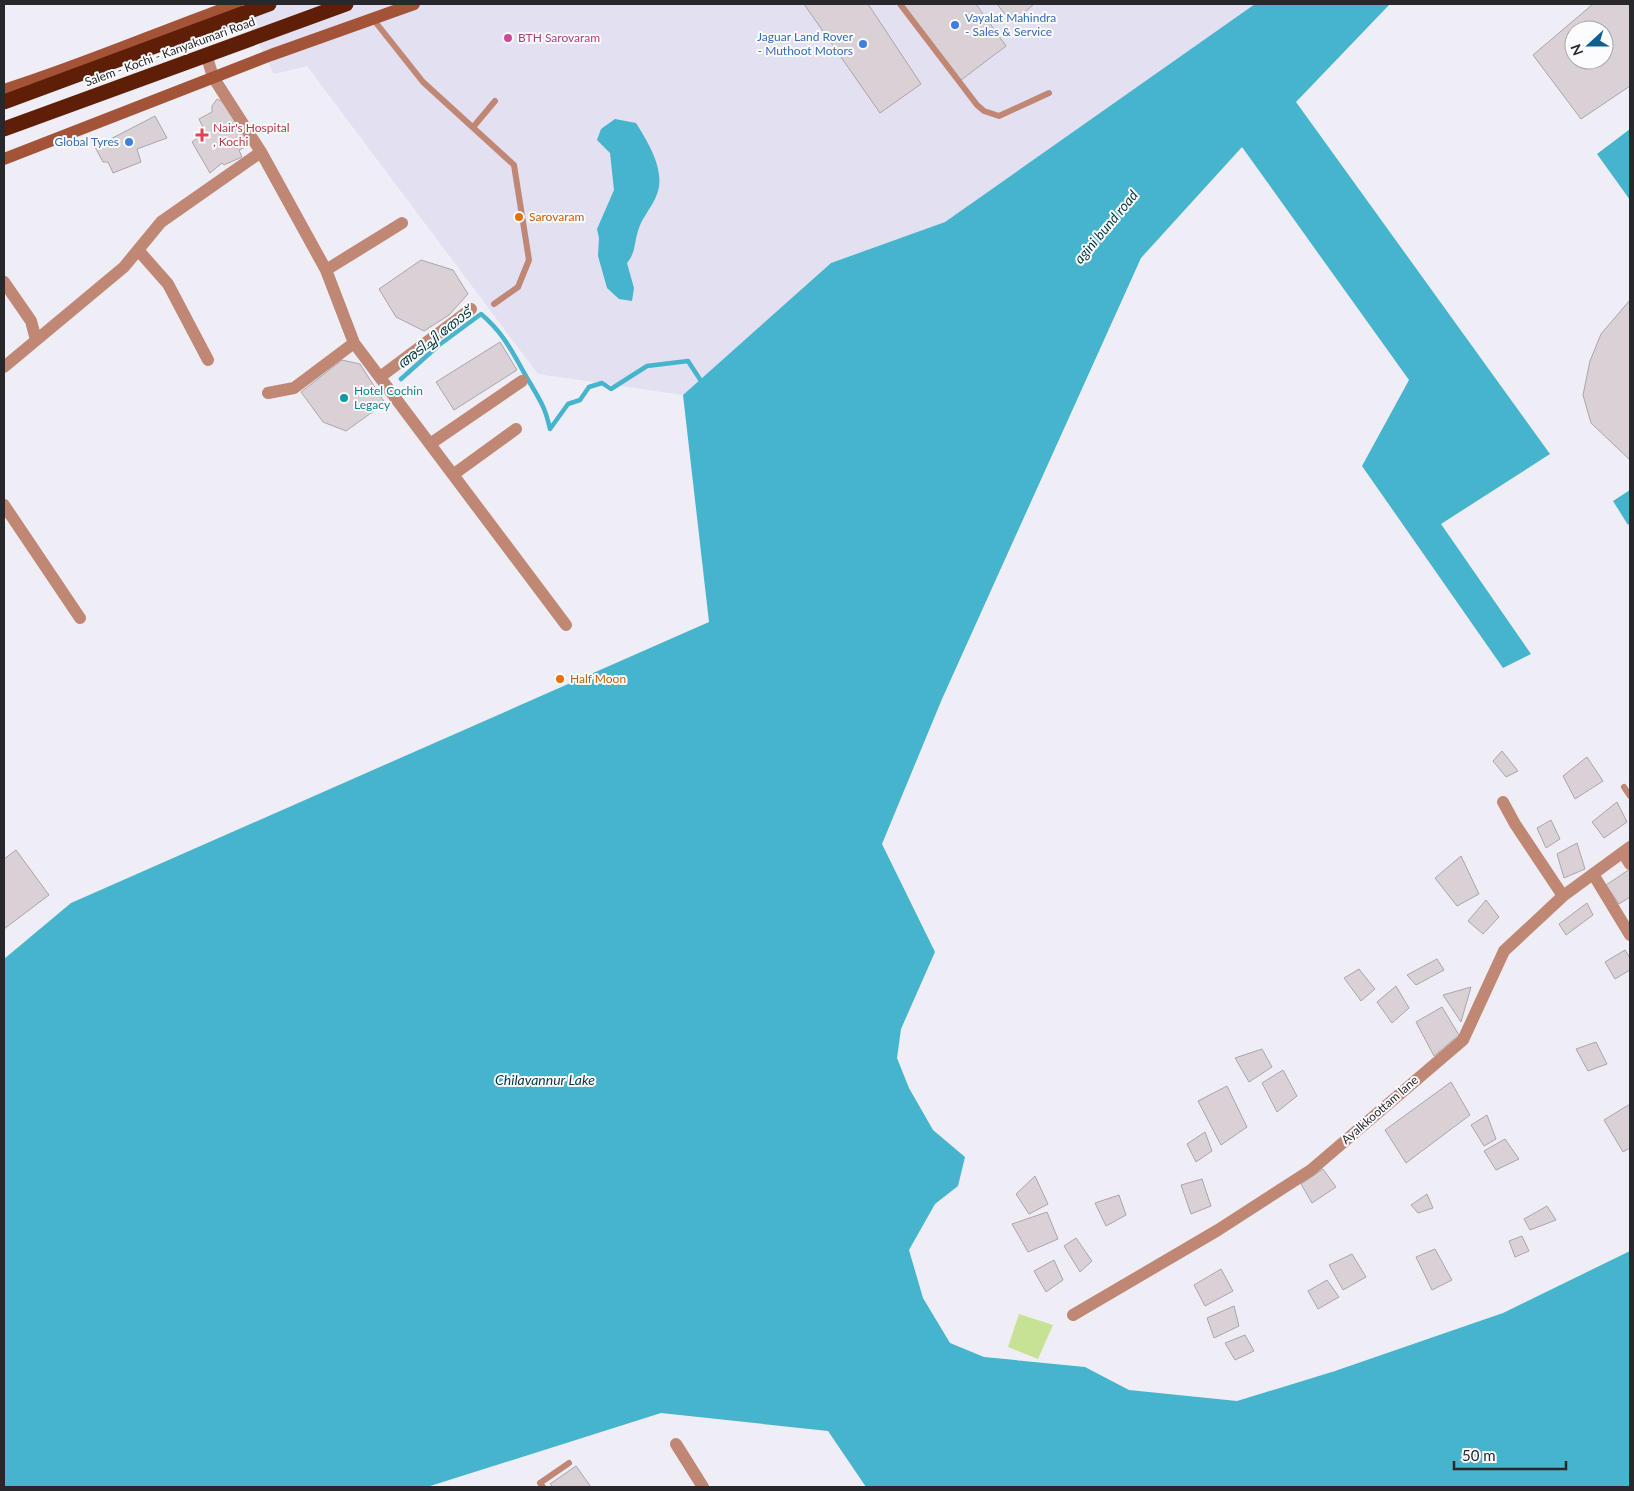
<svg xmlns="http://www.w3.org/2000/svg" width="1634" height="1491" font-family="Lato,'Noto Sans Malayalam',sans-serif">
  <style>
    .built { fill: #e2e0f1 }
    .green { fill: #c7e195 }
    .water { fill: #46b4cd }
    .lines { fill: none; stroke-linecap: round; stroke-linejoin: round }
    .stream { stroke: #46b4cd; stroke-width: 4.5 }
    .building { fill: #dad1d6; stroke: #ada4a8; fill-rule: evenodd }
    .lane { stroke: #bf8774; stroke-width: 6 }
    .street { stroke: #bf8774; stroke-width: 12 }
    .secondary { stroke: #a25338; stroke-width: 12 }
    .highway { stroke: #5e1f06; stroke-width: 15 }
    .shop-dot { fill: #3f7fe0; stroke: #fcfcfe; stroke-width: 2 }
    .hotel-dot { fill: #d1479c; stroke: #fcfcfe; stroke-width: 2 }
    .health-dot { fill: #e0444e; stroke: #fcfcfe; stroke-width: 2 }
    .food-dot { fill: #e8710a; stroke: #fcfcfe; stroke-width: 2 }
    .culture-dot { fill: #0f9aa8; stroke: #fcfcfe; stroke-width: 2 }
    .labels { text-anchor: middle; stroke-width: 4; stroke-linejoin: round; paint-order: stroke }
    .shop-label { font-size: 12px; fill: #366cbe; stroke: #fcfcfe; text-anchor: end }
    .hotel-label { font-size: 12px; fill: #b23c85; stroke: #fcfcfe; text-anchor: start }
    .street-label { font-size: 12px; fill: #28272b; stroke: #fcfcfe }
    .health-label { font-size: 12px; fill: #be3a42; stroke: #fcfcfe; text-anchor: start }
    .food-label { font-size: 12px; fill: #c56008; stroke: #fcfcfe; text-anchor: start }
    .culture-label { font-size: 12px; fill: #0d838f; stroke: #fcfcfe; text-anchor: start }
    .water-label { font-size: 14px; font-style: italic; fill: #053a44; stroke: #fcfcfe }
  </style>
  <rect width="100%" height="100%" fill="#efeef7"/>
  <path class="built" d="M 238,4 L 1255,4 L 945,222 L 831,263 L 683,395 L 538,374 L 307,66 L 274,74 Z"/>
  <path class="green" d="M 1019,1314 L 1053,1325 L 1038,1359 L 1008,1347 Z"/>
  <path class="water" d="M 1255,4 L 1390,4 L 1296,102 L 1550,454 L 1441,524 L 1531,654 L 1503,668 L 1362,466 L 1409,380 L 1242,147 L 1141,258 L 942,699 L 882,844 L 935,952 L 901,1029 L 897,1058 L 909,1088 L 933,1130 L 965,1157 L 958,1186 L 935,1204 L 909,1250 L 923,1298 L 950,1343 L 984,1357 L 1085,1367 L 1129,1390 L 1237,1401 L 1335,1371 L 1503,1313 L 1630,1251 L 1630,1487 L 866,1487 L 828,1431 L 661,1413 L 427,1487 L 4,1487 L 4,959 L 71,903 L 709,622 L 683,395 L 831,263 L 945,222 Z
    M 615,119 L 636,123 C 648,142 666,171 657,194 C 653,206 643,216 639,228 C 634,241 636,253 627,263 L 634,288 L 632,301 L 619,299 L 607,288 L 598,256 L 599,238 L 597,229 L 614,190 L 610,153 L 597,140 L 601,129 Z
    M 1630,129 L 1630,200 L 1597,154 Z
    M 1630,490 L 1630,523 L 1628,525 L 1613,501 Z"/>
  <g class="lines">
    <path class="stream" d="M 401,379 L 439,345 L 481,314 C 506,335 514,356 530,383 C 541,402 545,407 550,429 L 568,404 L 580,400 L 589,387 L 602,383 L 611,389 L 647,366 L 688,361 L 703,384"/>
  </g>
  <path class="building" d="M 804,4 L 868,4 L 921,84 L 880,113 Z
    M 903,4 L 976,4 L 1006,46 L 961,80 Z
    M 997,4 L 1034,4 L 1012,23 Z
    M 1593,4 L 1628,4 L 1630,7 L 1630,86 L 1581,119 L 1533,55 ZM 1574,30 L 1604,30 L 1604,60 L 1574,60 Z
    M 217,99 L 227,104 L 250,145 L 239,150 L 242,157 L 224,165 L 222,163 L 210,173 L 192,142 L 205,132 L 199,119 L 212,112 L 212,106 Z
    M 155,116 L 167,138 L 137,149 L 141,162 L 113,173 L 108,162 L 103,162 L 95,147 Z
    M 421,260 L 453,270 L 468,294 L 449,315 L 424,331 L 396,317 L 379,289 Z
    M 1630,300 L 1630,460 L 1591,423 L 1583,395 L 1590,361 L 1601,334 Z
    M 500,342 L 517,370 L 454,410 L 436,382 Z
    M 342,360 L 360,364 L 385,403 L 346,431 L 323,422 L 301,392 Z
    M 1502,751 L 1518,771 L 1506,777 L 1493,761 Z
    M 1587,757 L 1603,781 L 1575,799 L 1563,776 Z
    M 1617,802 L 1627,822 L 1604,838 L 1592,822 Z
    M 1551,820 L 1560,839 L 1546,848 L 1537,828 Z
    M 1577,843 L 1585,869 L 1564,878 L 1557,854 Z
    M 16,850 L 49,895 L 4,929 L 4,859 Z
    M 1461,856 L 1479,894 L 1457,906 L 1435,878 Z
    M 1630,869 L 1630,897 L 1619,904 L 1606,885 Z
    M 1486,900 L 1499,917 L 1483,934 L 1468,921 Z
    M 1587,903 L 1593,915 L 1566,935 L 1559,924 Z
    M 1625,950 L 1630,958 L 1630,970 L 1615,979 L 1605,962 Z
    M 1437,959 L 1444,970 L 1416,985 L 1407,975 Z
    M 1359,969 L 1375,989 L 1361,1001 L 1344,978 Z
    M 1396,986 L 1409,1008 L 1392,1023 L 1377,1002 Z
    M 1471,987 L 1461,1022 L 1443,995 Z
    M 1442,1007 L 1459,1035 L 1434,1056 L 1416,1022 Z
    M 1596,1042 L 1607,1064 L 1588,1071 L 1576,1049 Z
    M 1262,1049 L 1272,1067 L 1249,1082 L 1235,1058 Z
    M 1283,1070 L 1297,1096 L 1277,1112 L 1262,1083 Z
    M 1451,1082 L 1470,1115 L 1406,1163 L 1385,1130 Z
    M 1227,1086 L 1247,1127 L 1221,1145 L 1198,1101 Z
    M 1630,1104 L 1630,1148 L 1623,1152 L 1604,1120 Z
    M 1487,1115 L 1496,1139 L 1484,1146 L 1471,1125 Z
    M 1205,1132 L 1212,1151 L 1196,1162 L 1187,1144 Z
    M 1505,1139 L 1519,1159 L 1496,1170 L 1484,1151 Z
    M 1323,1169 L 1336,1187 L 1312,1203 L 1301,1184 Z
    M 1035,1176 L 1048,1204 L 1029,1214 L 1016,1194 Z
    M 1202,1179 L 1211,1206 L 1191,1214 L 1181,1185 Z
    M 1427,1194 L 1433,1208 L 1418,1213 L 1411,1205 Z
    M 1119,1195 L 1126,1215 L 1106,1226 L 1095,1203 Z
    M 1547,1206 L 1556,1220 L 1530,1230 L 1524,1219 Z
    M 1047,1212 L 1058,1239 L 1028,1252 L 1012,1224 Z
    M 1522,1236 L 1529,1251 L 1515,1257 L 1509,1241 Z
    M 1076,1238 L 1092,1261 L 1080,1272 L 1064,1246 Z
    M 1435,1249 L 1452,1280 L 1432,1290 L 1416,1257 Z
    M 1352,1254 L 1366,1277 L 1343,1290 L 1329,1265 Z
    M 1054,1260 L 1063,1280 L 1046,1292 L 1034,1271 Z
    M 1221,1269 L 1233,1291 L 1205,1306 L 1194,1285 Z
    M 1327,1280 L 1339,1297 L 1318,1309 L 1308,1291 Z
    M 1234,1306 L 1239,1326 L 1214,1338 L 1207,1318 Z
    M 1245,1335 L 1254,1351 L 1235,1360 L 1225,1343 Z
    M 576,1466 L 591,1487 L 553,1487 L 550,1484 Z"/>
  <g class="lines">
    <path class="lane" d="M 900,4 L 977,105 L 984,111 L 999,116 L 1049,93
      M 373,19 L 423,82 L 514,165 L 529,260 L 518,287 L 494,304
      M 474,126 L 495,101
      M 1624,787 L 1630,796
      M 543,1487 L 540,1483 L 569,1463"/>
    <path class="street" d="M 206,54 L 213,77 L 261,152 L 326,270 L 354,343 L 566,625
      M 138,250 L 168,284 L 208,360
      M 326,270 L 402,223
      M 4,282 L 31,321 L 36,340
      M 4,367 L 124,267 L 161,222 L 261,152
      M 380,377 L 471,309
      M 268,393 L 294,388 L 354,343
      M 430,444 L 522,381
      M 454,474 L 516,429
      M 4,505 L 80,618
      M 1503,802 L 1515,824 L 1563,896
      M 1623,853 L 1630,864
      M 1593,874 L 1630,935
      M 1073,1315 L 1218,1230 L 1311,1170 L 1463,1040 L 1504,951 L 1563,896 L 1630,847
      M 676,1444 L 703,1487"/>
    <path class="secondary" d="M 4,90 C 83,65 159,32 237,4
      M 4,159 L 271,55 L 414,4"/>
    <path class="highway" d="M 4,102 L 269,4
      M 4,129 L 346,4"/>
  </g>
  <g class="shop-dot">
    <circle cx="955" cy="25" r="5"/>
    <circle cx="863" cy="44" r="5"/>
    <circle cx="129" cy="142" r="5"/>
  </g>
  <circle class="hotel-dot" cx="508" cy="38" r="5"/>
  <path class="health-dot" d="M199.5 127.5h5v5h5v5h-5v5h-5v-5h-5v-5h5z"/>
  <g class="food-dot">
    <circle cx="519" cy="217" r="5"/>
    <circle cx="560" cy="679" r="5"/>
  </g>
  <circle class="culture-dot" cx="344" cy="398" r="5"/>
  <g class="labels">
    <g class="shop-label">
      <text x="965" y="22" text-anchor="start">Vayalat Mahindra<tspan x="965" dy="14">- Sales &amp; Service</tspan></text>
      <text x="853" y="41">Jaguar Land Rover<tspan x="853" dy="14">- Muthoot Motors</tspan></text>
      <text x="119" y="146">Global Tyres</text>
    </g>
    <g class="hotel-label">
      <text x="518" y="42">BTH Sarovaram</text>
    </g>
    <g class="street-label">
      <text transform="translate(170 52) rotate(-20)" y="4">Salem - Kochi - Kanyakumari Road</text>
      <text transform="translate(1380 1110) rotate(-41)" y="4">Ayalkkoottam lane</text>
    </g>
    <g class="health-label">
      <text x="213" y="132">Nair's Hospital<tspan x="213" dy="14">, Kochi</tspan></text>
    </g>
    <g class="food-label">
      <text x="529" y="221">Sarovaram</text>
      <text x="570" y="683">Half Moon</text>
    </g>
    <g class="culture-label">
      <text x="354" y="395">Hotel Cochin<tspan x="354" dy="14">Legacy</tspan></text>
    </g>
    <g class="water-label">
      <text transform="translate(1106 227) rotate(-50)" y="5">agini bund road</text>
      <text transform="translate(434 338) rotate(-38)" y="5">അടിച്ചി തോട്</text>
      <text x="545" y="1085">Chilavannur Lake</text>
    </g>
  </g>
  <rect width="1634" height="1491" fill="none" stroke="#28272b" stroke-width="10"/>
  <g transform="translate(1589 45) rotate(249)"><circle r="24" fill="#fcfcfe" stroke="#a7a7aa"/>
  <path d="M0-4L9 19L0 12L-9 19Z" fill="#0f5f92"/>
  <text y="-8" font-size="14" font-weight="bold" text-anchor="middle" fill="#28272b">N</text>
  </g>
  <path d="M1454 1461v8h112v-8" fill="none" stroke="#28272b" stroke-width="2.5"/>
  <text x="1462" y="1461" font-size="15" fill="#28272b" stroke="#fcfcfe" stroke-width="4" paint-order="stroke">50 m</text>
</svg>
